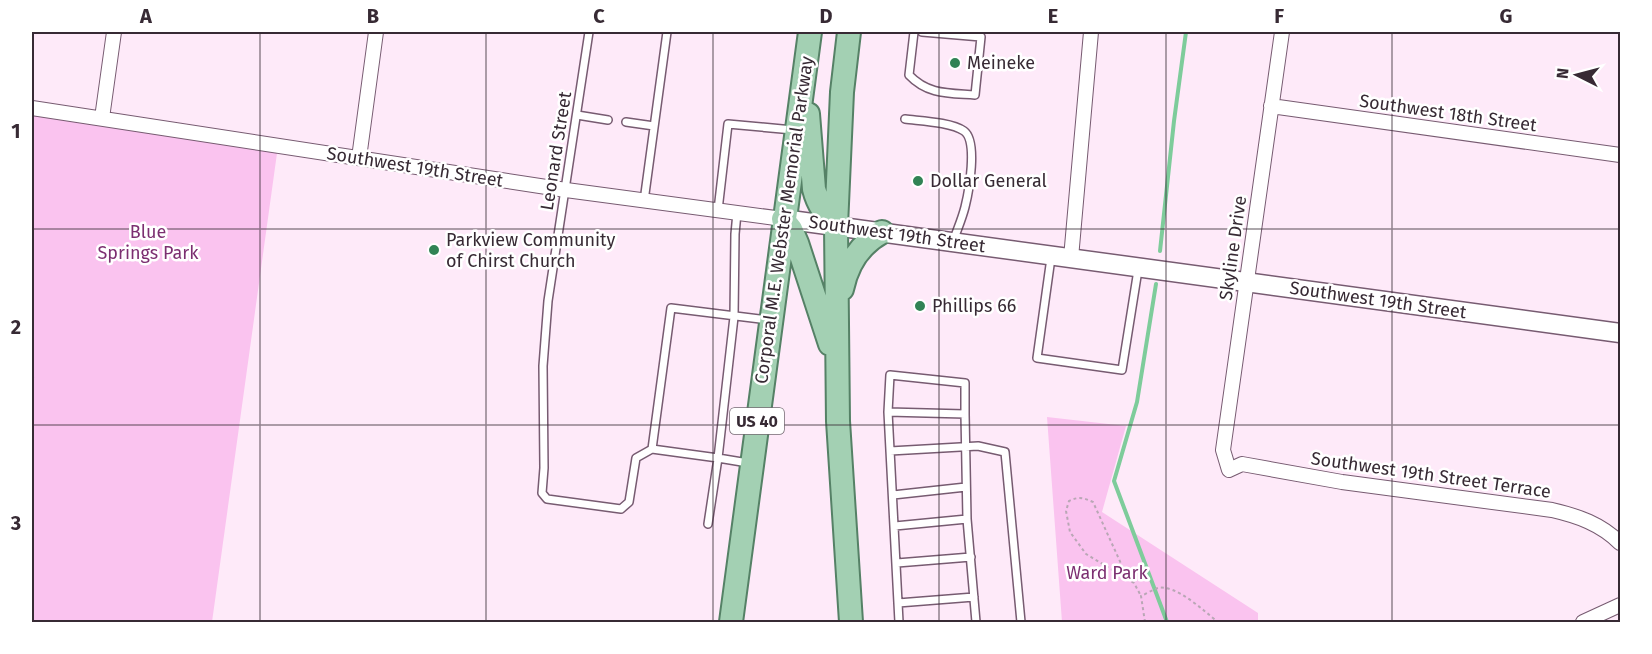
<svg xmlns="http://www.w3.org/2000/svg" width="1652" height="654" font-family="'Fira Sans',sans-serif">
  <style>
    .green { fill: #fac3ef }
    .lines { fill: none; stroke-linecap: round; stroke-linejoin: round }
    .stream { stroke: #7ecc9b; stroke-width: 4 }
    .service-casing { stroke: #775b71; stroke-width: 10 }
    .minor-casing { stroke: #775b71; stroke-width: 16 }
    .tertiary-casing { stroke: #775b71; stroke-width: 21 }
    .primary-casing { stroke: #558166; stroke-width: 26 }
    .path { stroke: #b9a7b5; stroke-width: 2; stroke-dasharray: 3 3; stroke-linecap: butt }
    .service { stroke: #fff; stroke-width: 7 }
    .minor { stroke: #fff; stroke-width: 14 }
    .tertiary { stroke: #fff; stroke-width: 18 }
    .primary { stroke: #a3d0b3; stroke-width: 22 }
    .grid { fill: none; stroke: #372a34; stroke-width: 1.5; stroke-opacity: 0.55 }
    .poi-dot { fill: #318355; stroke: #fff; stroke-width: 2 }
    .labels { text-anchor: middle; stroke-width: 5; stroke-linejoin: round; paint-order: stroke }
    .shield { fill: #fff; stroke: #736a71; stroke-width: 1.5 }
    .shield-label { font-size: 16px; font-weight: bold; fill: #372a34 }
    .poi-label { font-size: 18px; fill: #372a34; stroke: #fff; text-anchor: start }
    .street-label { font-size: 18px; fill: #372a34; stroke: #fff }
    .park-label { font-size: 18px; fill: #7c2f71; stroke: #fff }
    .neatline { fill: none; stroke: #372a34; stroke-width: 2 }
    .grid-label { font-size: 20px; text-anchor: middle; font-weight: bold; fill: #372a34 }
  </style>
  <rect width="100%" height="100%" fill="#feeaf9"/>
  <path class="green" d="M 32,107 L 278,146 L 212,622 L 32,622 Z
    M 1047,417 L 1126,426 L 1102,512 L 1258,613 L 1258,622 L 1062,622 Z"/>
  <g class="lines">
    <path class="stream" d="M 1160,251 L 1174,121 L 1186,32
      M 1156,284 L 1137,402 L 1114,481 L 1167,622"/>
    <defs>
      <path id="service" d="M 589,32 L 548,301 L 543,366 L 544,468 L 542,493 L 547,499 L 621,509 L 629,502 L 636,458 L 652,449
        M 914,32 L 909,75 C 928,95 949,93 975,95 L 981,37 L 922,32
        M 577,115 L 608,120
        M 905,119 C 920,121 951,122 964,131 C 978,141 969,191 965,207 C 962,219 957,230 953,242
        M 626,122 L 654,126
        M 644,201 L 667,32
        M 718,210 L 728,124 L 793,130
        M 737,213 L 735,234 L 734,317 L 718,458 L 748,463
        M 1051,258 L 1037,358 L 1122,370 L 1138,270
        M 888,412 L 965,414 L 965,383 L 890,375 L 888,412 L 899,622
        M 965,414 L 967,519 L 976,622
        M 890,451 L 978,446 L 1005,452 L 1021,622
        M 893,495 L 966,487
        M 708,524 L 718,458 L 652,449 L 671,308 L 768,320
        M 895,526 L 967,519
        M 897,563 L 971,557
        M 898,603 L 974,597"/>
      <path id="minor" d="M 1282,32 L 1223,450 L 1229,470 L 1242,464 L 1342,482 L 1552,510 C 1578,516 1601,524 1620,543
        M 1271,106 L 1620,155
        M 32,108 L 566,190 L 783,219
        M 102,118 L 114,32
        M 359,158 L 376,32
        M 1071,258 L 1091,32
        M 1583,622 L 1620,605"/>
      <path id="tertiary" d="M 783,219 L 1620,333"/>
      <path id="primary" d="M 849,32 L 842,92 L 836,226 L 838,421 L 851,622
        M 808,114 L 814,189 C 818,205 826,215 836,226
        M 783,219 L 791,229 L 797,243 L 830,344
        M 842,289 C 847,265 860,244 882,232
        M 731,622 L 810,32"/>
    </defs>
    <use href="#service" class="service-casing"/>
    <use href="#minor" class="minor-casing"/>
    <use href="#tertiary" class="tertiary-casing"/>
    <use href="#primary" class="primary-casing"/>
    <path class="path" d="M 32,375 L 34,379
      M 1128,579 L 1093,502 C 1084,498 1079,496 1069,501 L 1066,511 L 1070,532 L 1086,554 L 1134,583 L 1141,596
      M 1145,622 L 1141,596 C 1146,594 1152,590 1158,588 C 1176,584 1205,612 1218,622"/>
    <use href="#service" class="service"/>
    <use href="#minor" class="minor"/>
    <use href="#tertiary" class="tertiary"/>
    <use href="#primary" class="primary"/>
  </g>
  <path class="grid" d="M 260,32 L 260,622M 486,32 L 486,622M 713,32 L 713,622M 939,32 L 939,622M 1166,32 L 1166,622M 1392,32 L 1392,622M 32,229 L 1620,229M 32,425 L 1620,425"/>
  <g class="poi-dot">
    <circle cx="955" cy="63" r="6"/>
    <circle cx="918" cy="181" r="6"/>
    <circle cx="434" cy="250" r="6"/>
    <circle cx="920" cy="306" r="6"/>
  </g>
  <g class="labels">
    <rect class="shield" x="730" y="408" width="54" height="26" rx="4.5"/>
    <g class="shield-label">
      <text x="757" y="427">US 40</text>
    </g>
    <g class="poi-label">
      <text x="967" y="69">Meineke</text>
      <text x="930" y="187">Dollar General</text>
      <text x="446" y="246">Parkview Community<tspan x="446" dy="21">of Chirst Church</tspan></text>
      <text x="932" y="312">Phillips 66</text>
    </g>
    <g class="street-label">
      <text transform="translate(1448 113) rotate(8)" y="6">Southwest 18th Street</text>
      <text transform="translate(556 151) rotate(-81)" y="6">Leonard Street</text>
      <text transform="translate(415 167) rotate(9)" y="6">Southwest 19th Street</text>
      <text transform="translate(784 220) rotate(-82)" y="6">Corporal M.E. Webster Memorial Parkway</text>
      <text transform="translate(897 234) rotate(8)" y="6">Southwest 19th Street</text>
      <text transform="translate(1233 248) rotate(-82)" y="6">Skyline Drive</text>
      <text transform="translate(1378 300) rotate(8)" y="6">Southwest 19th Street</text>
      <text transform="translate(1431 475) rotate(8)" y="6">Southwest 19th Street Terrace</text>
    </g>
    <g class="park-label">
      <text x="148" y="238">Blue<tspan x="148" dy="21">Springs Park</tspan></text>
      <text x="1107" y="579">Ward Park</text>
    </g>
  </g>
  <rect width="1652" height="654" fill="none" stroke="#ffffff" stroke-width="66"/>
  <g transform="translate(1577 75) rotate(276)" stroke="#ffffff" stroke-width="4.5" paint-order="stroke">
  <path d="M0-4.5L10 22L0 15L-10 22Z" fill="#372a34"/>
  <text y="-9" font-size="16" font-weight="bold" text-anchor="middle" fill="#372a34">N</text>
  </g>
  <rect x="33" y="33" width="1586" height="588" class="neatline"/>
  <g class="grid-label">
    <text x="146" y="23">A</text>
    <text x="373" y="23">B</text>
    <text x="599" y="23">C</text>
    <text x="826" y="23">D</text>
    <text x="1053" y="23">E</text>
    <text x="1279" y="23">F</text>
    <text x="1506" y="23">G</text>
    <text x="16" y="138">1</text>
    <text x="16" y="334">2</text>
    <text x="16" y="530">3</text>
  </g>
</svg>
